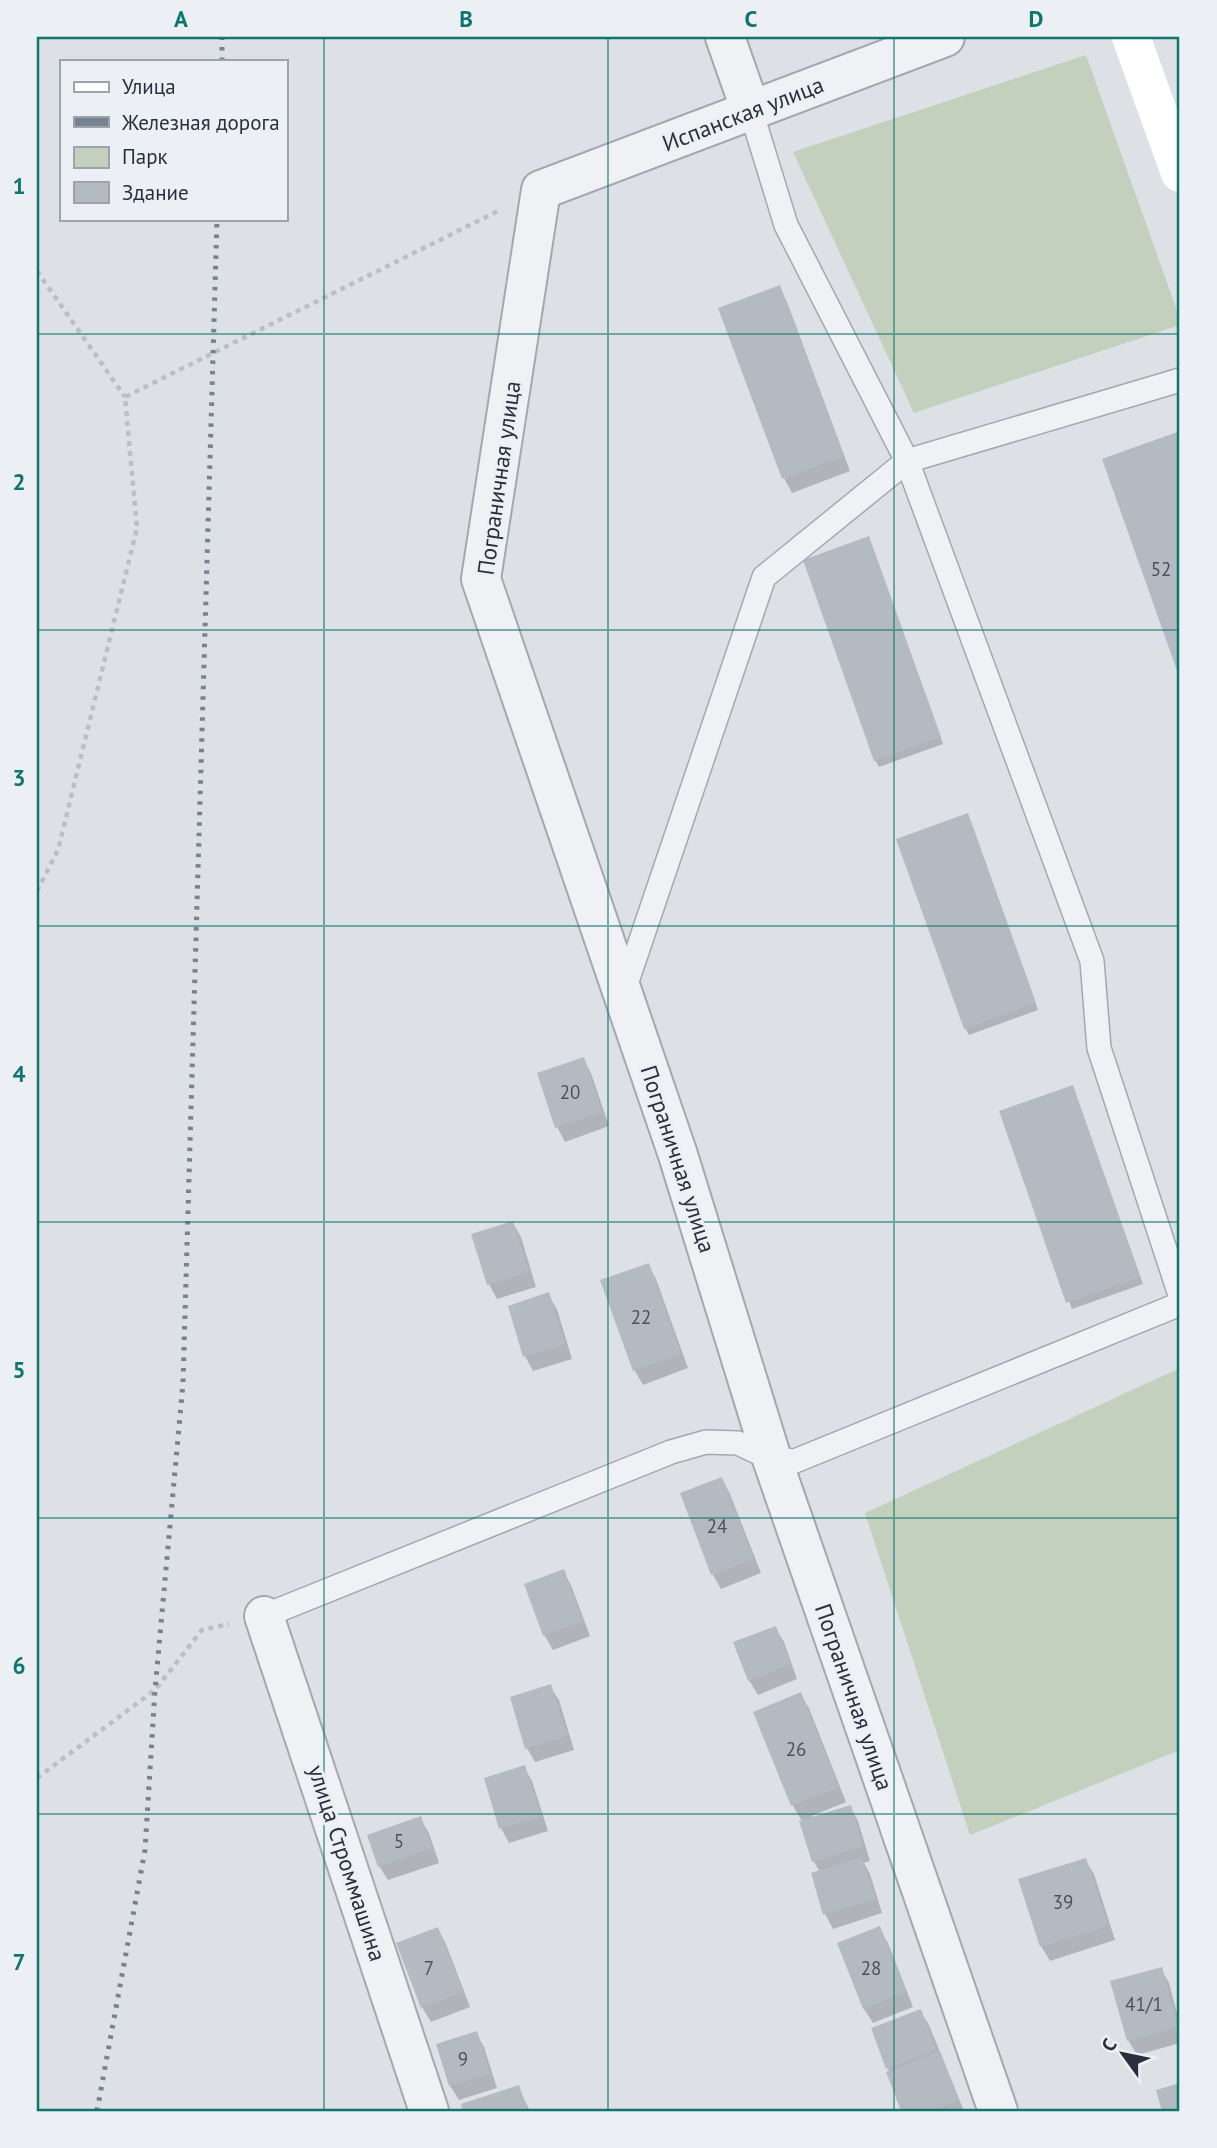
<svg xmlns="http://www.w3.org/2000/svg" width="1217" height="2148" font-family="'PT Sans',sans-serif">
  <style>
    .green { fill: #c3d0be }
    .shadow { fill: #0003 }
    .building { fill: #b4bac2 }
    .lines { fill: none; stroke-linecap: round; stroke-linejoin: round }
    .service-casing { stroke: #a3a8b0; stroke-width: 26 }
    .minor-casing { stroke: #a3a8b0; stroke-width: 42 }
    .path { stroke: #bbbfc5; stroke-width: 4.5; stroke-dasharray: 5 5; stroke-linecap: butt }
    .service { stroke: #eff1f5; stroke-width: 23 }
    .minor { stroke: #eff1f5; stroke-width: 38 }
    .secondary { stroke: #fff; stroke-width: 38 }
    .rail { stroke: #77818f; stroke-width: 5; stroke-dasharray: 3.5 7; stroke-linecap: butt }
    .grid { fill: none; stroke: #0f766e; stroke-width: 2; stroke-opacity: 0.55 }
    .labels { text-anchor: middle; stroke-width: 6; stroke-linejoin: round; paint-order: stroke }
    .number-label { font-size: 19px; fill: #4a525e }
    .street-label { font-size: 23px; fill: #27303c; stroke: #ecf0f4 }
    .neatline { fill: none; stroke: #0f766e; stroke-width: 2.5 }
    .grid-label { font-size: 23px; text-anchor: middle; font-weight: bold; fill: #0f766e }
  </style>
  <rect width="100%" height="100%" fill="#dde1e6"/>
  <path class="green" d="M 1086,55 L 1180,319 L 1180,325 L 914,413 L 793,152 Z
    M 1180,1368 L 1180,1750 L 970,1835 L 865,1513 Z"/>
  <path class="shadow" d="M 779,287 L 787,302 L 850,471 L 792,493 L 784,478 Z
    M 1180,433 L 1180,675 L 1104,460 Z
    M 869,538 L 943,744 L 879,767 L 875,760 Z
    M 971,822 L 1038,1010 L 969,1035 L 965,1028 Z
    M 583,1059 L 591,1073 L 609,1126 L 565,1142 L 557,1127 Z
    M 1073,1087 L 1143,1284 L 1072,1309 L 1001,1112 Z
    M 513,1223 L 521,1237 L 536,1287 L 497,1299 L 489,1284 L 474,1235 Z
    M 648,1265 L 656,1279 L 688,1368 L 643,1385 L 635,1371 L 602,1281 Z
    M 548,1295 L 557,1309 L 572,1359 L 533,1371 L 525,1356 Z
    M 722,1479 L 730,1494 L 761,1573 L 721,1589 L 713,1575 L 682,1494 Z
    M 563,1571 L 571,1585 L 590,1636 L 553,1650 L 545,1636 L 526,1585 Z
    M 775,1628 L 784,1642 L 797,1679 L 758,1695 L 749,1680 Z
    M 550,1686 L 559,1700 L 574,1750 L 535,1762 L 527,1748 Z
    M 800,1694 L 809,1708 L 846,1802 L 812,1816 L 813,1818 L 850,1807 L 858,1821 L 870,1861 L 864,1863 L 870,1874 L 882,1913 L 833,1929 L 825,1914 L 820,1872 L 814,1862 L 802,1821 L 793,1806 L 755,1712 Z
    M 524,1767 L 532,1781 L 548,1831 L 509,1843 L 501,1828 Z
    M 420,1818 L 429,1833 L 439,1863 L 388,1880 L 379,1866 Z
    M 1085,1860 L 1094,1874 L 1115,1940 L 1050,1961 L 1041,1946 Z
    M 879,1928 L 888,1943 L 913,2007 L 873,2023 L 864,2009 L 839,1944 Z
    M 438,1929 L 446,1944 L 470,2007 L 431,2022 L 422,2007 Z
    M 1161,1969 L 1169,1983 L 1180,2024 L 1180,2043 L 1137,2055 L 1128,2040 Z
    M 920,2011 L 929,2025 L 964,2111 L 903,2111 L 888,2068 Z
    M 476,2033 L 484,2047 L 497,2088 L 459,2100 L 450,2086 Z
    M 518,2087 L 530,2111 L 465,2111 L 463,2105 Z"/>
  <path class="building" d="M 780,285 L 844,456 L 782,479 L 718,308 Z
    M 1180,431 L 1180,679 L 1102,459 Z
    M 869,536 L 941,737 L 874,761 L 803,560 Z
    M 968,813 L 1036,1003 L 964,1029 L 896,839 Z
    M 584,1057 L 602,1112 L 555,1128 L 537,1073 Z
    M 1073,1085 L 1140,1277 L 1066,1303 L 999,1111 Z
    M 513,1221 L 529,1272 L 487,1285 L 471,1234 Z
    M 649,1263 L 681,1354 L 633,1371 L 600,1280 Z
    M 549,1292 L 565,1344 L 523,1357 L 508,1306 Z
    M 722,1477 L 754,1559 L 711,1575 L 680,1493 Z
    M 564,1569 L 583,1621 L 543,1636 L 524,1584 Z
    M 776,1626 L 791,1664 L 748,1681 L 733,1642 Z
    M 551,1684 L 567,1736 L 525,1749 L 510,1697 Z
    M 801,1692 L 839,1787 L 791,1806 L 753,1712 Z
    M 525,1765 L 541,1816 L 499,1829 L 484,1778 Z
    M 851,1805 L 863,1846 L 812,1862 L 799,1821 Z
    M 421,1816 L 432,1848 L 378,1867 L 367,1835 Z
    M 862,1857 L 875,1899 L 823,1915 L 811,1873 Z
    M 1086,1858 L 1108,1926 L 1040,1947 L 1018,1879 Z
    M 880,1926 L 906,1992 L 863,2009 L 837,1943 Z
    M 438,1927 L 463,1992 L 421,2008 L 396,1943 Z
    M 1162,1967 L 1178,2027 L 1127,2041 L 1110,1981 Z
    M 921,2009 L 936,2050 L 886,2069 L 871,2028 Z
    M 477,2031 L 490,2073 L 449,2086 L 436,2044 Z
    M 940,2051 L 959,2100 L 932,2111 L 901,2111 L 886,2072 Z
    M 1180,2083 L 1180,2111 L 1162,2111 L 1156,2090 Z
    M 519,2085 L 528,2111 L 463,2111 L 461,2104 Z"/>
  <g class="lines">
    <defs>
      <path id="service" d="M 751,111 L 786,225 L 907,461 L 1092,961 L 1099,1048 L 1180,1295
        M 623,993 L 764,577 L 907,461 L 1180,380
        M 264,1616 L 671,1452 L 706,1442 L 738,1443 L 772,1459 L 795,1461 L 1180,1304"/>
      <path id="minor" d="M 725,37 L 751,111
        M 945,37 L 541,190 L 481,579 L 678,1155 L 772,1459 L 998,2111
        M 264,1616 L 429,2111"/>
    </defs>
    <use href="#service" class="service-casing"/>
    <use href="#minor" class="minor-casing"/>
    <path class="path" d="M 37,271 L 125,397
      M 37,891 L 58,850 L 137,528 L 125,397 L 498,211
      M 37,1778 L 155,1690 L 202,1630 L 229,1624"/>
    <use href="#service" class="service"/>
    <use href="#minor" class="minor"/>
    <path class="secondary" d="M 1131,37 L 1180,173"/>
    <path class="rail" d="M 222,61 L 222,37
      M 97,2111 L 145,1850 L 155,1690 L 183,1383 L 217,219"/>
  </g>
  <path class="grid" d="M 324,37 L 324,2111M 608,37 L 608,2111M 894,37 L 894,2111M 37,334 L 1180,334M 37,630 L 1180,630M 37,926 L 1180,926M 37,1222 L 1180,1222M 37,1518 L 1180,1518M 37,1814 L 1180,1814"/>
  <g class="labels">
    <g class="number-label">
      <text x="1161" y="576">52</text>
      <text x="570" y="1099">20</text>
      <text x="641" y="1324">22</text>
      <text x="717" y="1533">24</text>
      <text x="796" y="1756">26</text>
      <text x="399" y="1848">5</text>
      <text x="1063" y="1909">39</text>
      <text x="429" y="1975">7</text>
      <text x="871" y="1975">28</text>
      <text x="1144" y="2011">41/1</text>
      <text x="463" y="2066">9</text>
    </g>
    <g class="street-label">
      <text transform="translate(743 114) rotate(-21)" y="8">Испанская улица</text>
      <text transform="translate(499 478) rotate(-82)" y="8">Пограничная улица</text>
      <text transform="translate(678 1159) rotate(72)" y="8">Пограничная улица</text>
      <text transform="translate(854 1697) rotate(71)" y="8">Пограничная улица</text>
      <text transform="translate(347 1863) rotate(72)" y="8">улица Строммашина</text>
    </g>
  </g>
  <rect width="1217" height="2148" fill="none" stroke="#ecf0f4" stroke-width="77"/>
  <rect x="60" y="60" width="228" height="161" fill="#ecf0f4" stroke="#9da3aa" stroke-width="2"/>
  <rect x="74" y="82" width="35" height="10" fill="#ffffff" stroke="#9da3aa" stroke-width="2"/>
  <text x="122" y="94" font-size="21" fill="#27303c">Улица</text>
  <rect x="74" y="117" width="35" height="10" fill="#77818f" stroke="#9da3aa" stroke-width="2"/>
  <text x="122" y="130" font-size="21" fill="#27303c">Железная дорога</text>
  <rect x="74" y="147" width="35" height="21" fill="#c3d0be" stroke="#9da3aa" stroke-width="2"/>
  <text x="122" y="164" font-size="21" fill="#27303c">Парк</text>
  <rect x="74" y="182" width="35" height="21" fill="#b4bac2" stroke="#9da3aa" stroke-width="2"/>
  <text x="122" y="200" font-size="21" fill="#27303c">Здание</text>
  <g transform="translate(1123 2054) rotate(303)" stroke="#ecf0f4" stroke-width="5" paint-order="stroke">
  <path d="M0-5L12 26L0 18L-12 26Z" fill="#27303c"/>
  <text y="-10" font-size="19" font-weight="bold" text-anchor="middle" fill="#27303c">С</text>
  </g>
  <rect x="38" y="38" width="1140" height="2072" class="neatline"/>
  <g class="grid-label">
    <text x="181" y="27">A</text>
    <text x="466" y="27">B</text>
    <text x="751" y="27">C</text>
    <text x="1036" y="27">D</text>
    <text x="19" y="194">1</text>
    <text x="19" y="490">2</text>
    <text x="19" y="786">3</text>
    <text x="19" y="1082">4</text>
    <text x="19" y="1378">5</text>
    <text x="19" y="1674">6</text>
    <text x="19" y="1970">7</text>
  </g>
</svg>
